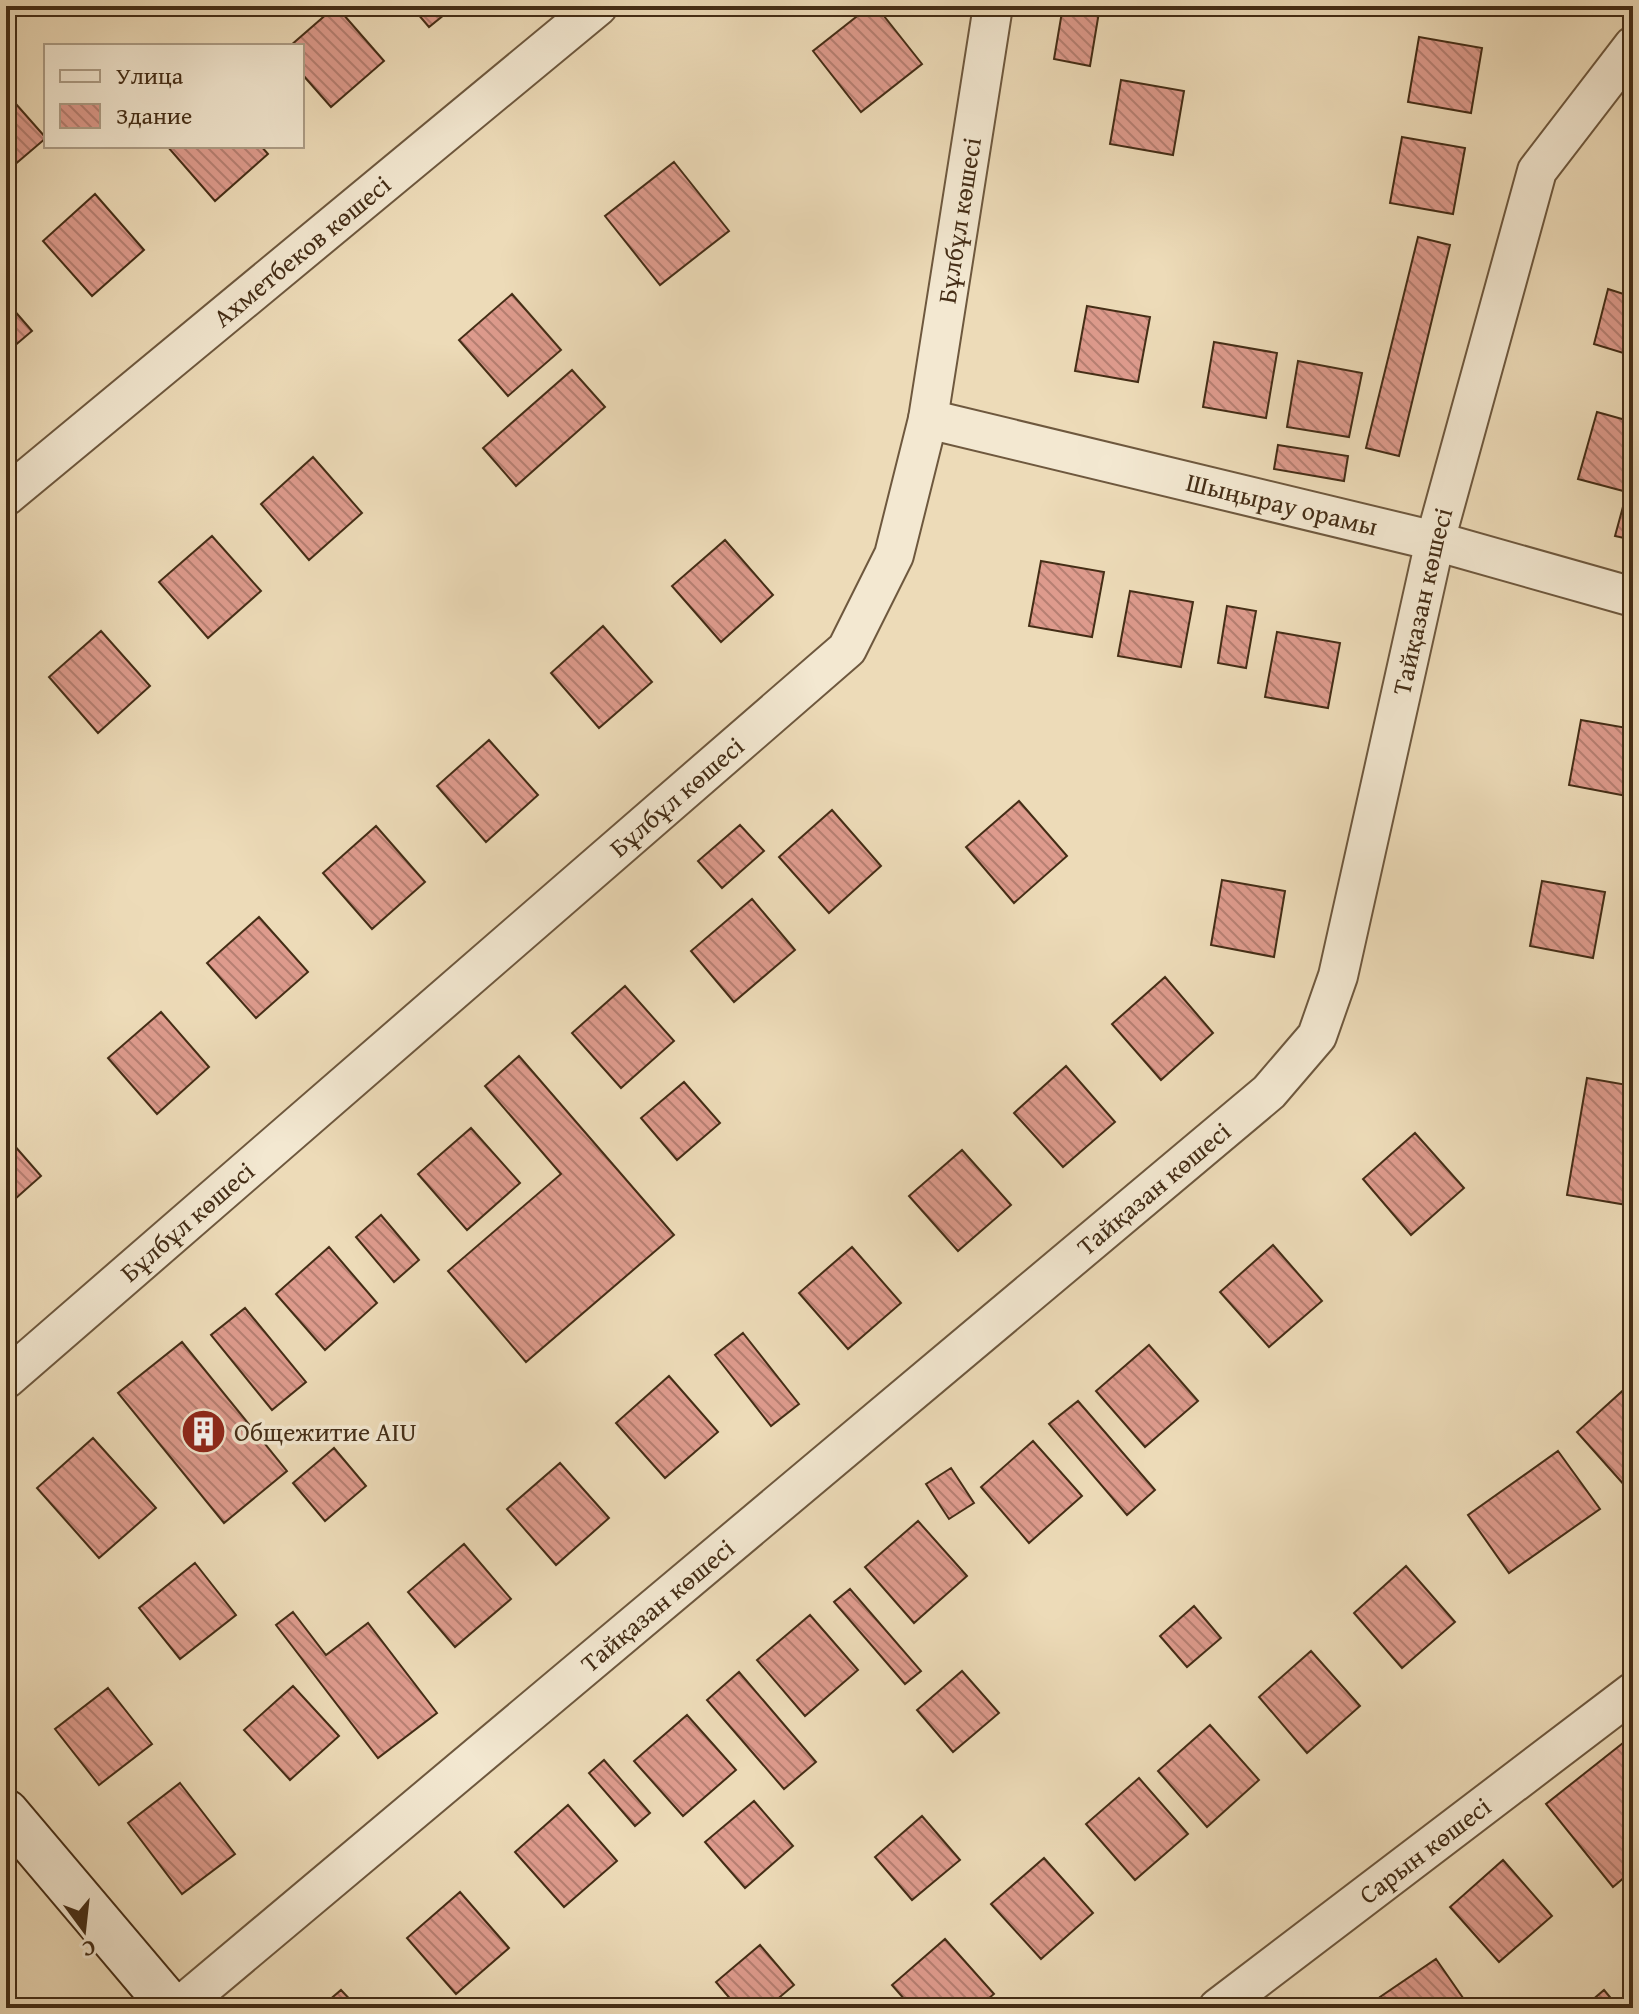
<svg xmlns="http://www.w3.org/2000/svg" width="1639" height="2014" font-family="'Gentium Book Plus',serif">
  <style>
    .building { fill: url(#building-back-hatch); stroke: #442d16; stroke-width: 2 }
    .lines { fill: none; stroke-linecap: round; stroke-linejoin: round }
    .street-casing { stroke: #6e583e; stroke-width: 42 }
    .secondary-casing { stroke: #442d16; stroke-width: 48 }
    .street { stroke: #f3e8d1; stroke-width: 38 }
    .secondary { stroke: #f3e8d1; stroke-width: 44 }
    .labels { text-anchor: middle; stroke-width: 7; stroke-linejoin: round; paint-order: stroke }
    .street-label { font-size: 26px; fill: #442d16; stroke: #f3e8d1 }
    .poi-label { font-size: 26px; fill: #442d16; stroke: #f3e8d1; text-anchor: start }
  </style>
  <defs>
    <pattern id="building-back-hatch" width="6" height="6" patternUnits="userSpaceOnUse" patternTransform="scale(2)"><rect width="6" height="6" fill="#de9b8d"/><path d="M-1 5l2 2M0 0l6 6M5-1l2 2" fill="none" stroke="#b67f72"/></pattern>
  </defs>
  <rect width="100%" height="100%" fill="#eddbb8"/>
  <filter id="stains"><feTurbulence type="fractalNoise" baseFrequency=".0025" numOctaves="4"/><feColorMatrix values="0 0 0 0 .2 0 0 0 0 .09 0 0 0 0 .02 0 0 0 .5 -.17"/></filter>
  <radialGradient id="worn" r=".72"><stop offset=".6" stop-color="#630" stop-opacity="0"/><stop offset="1" stop-color="#630" stop-opacity=".3"/></radialGradient>
  <path class="building" d="M 336,6 L 384,61 L 331,107 L 302,74 L 302,46 L 290,46 Z
    M 411,6 L 455,6 L 429,27 Z
    M 870,6 L 876,6 L 922,64 L 861,112 L 813,51 Z
    M 1063,6 L 1100,6 L 1090,66 L 1054,59 Z
    M 1419,37 L 1482,48 L 1471,113 L 1408,102 Z
    M 1121,80 L 1184,91 L 1173,155 L 1110,144 Z
    M 8,95 L 46,138 L 6,172 L 6,96 Z
    M 1402,137 L 1465,148 L 1453,214 L 1390,203 Z
    M 167,146 L 261,146 L 268,154 L 215,201 Z
    M 674,162 L 729,231 L 660,285 L 605,216 Z
    M 95,194 L 144,250 L 92,296 L 43,241 Z
    M 1418,237 L 1450,245 L 1399,456 L 1366,448 Z
    M 1608,289 L 1633,297 L 1633,356 L 1594,344 Z
    M 512,294 L 561,350 L 508,396 L 459,340 Z
    M 6,301 L 32,331 L 6,353 Z
    M 1087,306 L 1150,317 L 1138,382 L 1075,371 Z
    M 1214,342 L 1277,353 L 1266,418 L 1203,407 Z
    M 1298,361 L 1362,373 L 1349,437 L 1287,427 Z
    M 572,370 L 605,407 L 516,486 L 483,448 Z
    M 1597,412 L 1633,422 L 1633,540 L 1615,536 L 1627,492 L 1578,479 Z
    M 1278,445 L 1348,456 L 1344,481 L 1274,469 Z
    M 313,457 L 362,513 L 309,560 L 261,504 Z
    M 212,536 L 261,591 L 208,638 L 159,582 Z
    M 725,540 L 773,595 L 721,642 L 672,586 Z
    M 1041,561 L 1104,572 L 1092,637 L 1029,626 Z
    M 1130,591 L 1193,602 L 1181,667 L 1118,656 Z
    M 1227,606 L 1256,611 L 1246,668 L 1218,663 Z
    M 603,626 L 652,682 L 599,728 L 551,673 Z
    M 101,631 L 150,686 L 98,733 L 49,677 Z
    M 1277,632 L 1340,643 L 1328,708 L 1265,697 Z
    M 1581,720 L 1633,729 L 1632,797 L 1569,785 Z
    M 489,740 L 538,795 L 486,842 L 437,786 Z
    M 1019,801 L 1067,856 L 1014,903 L 966,847 Z
    M 832,810 L 881,866 L 829,913 L 779,857 Z
    M 740,825 L 764,851 L 722,888 L 698,861 Z
    M 376,826 L 425,882 L 372,929 L 323,873 Z
    M 1222,880 L 1285,891 L 1274,957 L 1211,945 Z
    M 1542,881 L 1605,892 L 1593,958 L 1530,946 Z
    M 752,899 L 795,950 L 734,1002 L 691,951 Z
    M 259,917 L 308,972 L 256,1018 L 207,963 Z
    M 1165,977 L 1213,1033 L 1161,1080 L 1112,1024 Z
    M 625,986 L 674,1041 L 621,1088 L 572,1033 Z
    M 161,1012 L 209,1067 L 157,1114 L 108,1058 Z
    M 519,1056 L 674,1235 L 526,1362 L 448,1271 L 561,1174 L 485,1086 Z
    M 1066,1066 L 1115,1122 L 1063,1167 L 1014,1113 Z
    M 1587,1078 L 1633,1086 L 1633,1174 L 1627,1205 L 1567,1195 Z
    M 684,1082 L 720,1123 L 677,1160 L 641,1118 Z
    M 471,1128 L 520,1183 L 467,1230 L 418,1174 Z
    M 1415,1133 L 1464,1188 L 1411,1235 L 1363,1179 Z
    M 6,1136 L 41,1176 L 6,1207 Z
    M 962,1150 L 1011,1205 L 958,1251 L 909,1196 Z
    M 381,1215 L 419,1260 L 394,1282 L 356,1237 Z
    M 1273,1245 L 1322,1301 L 1269,1347 L 1220,1292 Z
    M 329,1247 L 377,1303 L 325,1350 L 276,1294 Z
    M 852,1247 L 901,1303 L 848,1349 L 799,1293 Z
    M 245,1308 L 306,1382 L 272,1410 L 211,1335 Z
    M 743,1333 L 799,1404 L 771,1426 L 715,1355 Z
    M 182,1342 L 287,1471 L 224,1523 L 118,1393 Z
    M 1149,1345 L 1198,1401 L 1145,1447 L 1096,1391 Z
    M 669,1376 L 718,1432 L 665,1478 L 616,1423 Z
    M 1629,1385 L 1633,1389 L 1633,1481 L 1626,1487 L 1577,1432 Z
    M 1078,1401 L 1155,1490 L 1127,1515 L 1049,1424 Z
    M 93,1438 L 156,1508 L 99,1558 L 37,1488 Z
    M 1033,1441 L 1082,1496 L 1029,1543 L 981,1487 Z
    M 334,1448 L 366,1486 L 325,1521 L 293,1483 Z
    M 1558,1451 L 1600,1509 L 1509,1573 L 1468,1515 Z
    M 560,1463 L 609,1518 L 556,1565 L 507,1509 Z
    M 951,1468 L 974,1503 L 949,1519 L 926,1484 Z
    M 918,1521 L 967,1576 L 914,1623 L 865,1567 Z
    M 464,1544 L 511,1599 L 455,1647 L 408,1592 Z
    M 195,1563 L 236,1615 L 180,1659 L 139,1608 Z
    M 1406,1566 L 1455,1622 L 1402,1668 L 1354,1613 Z
    M 850,1589 L 921,1671 L 905,1684 L 834,1602 Z
    M 1194,1606 L 1221,1638 L 1187,1667 L 1160,1636 Z
    M 293,1612 L 326,1655 L 368,1623 L 437,1713 L 378,1758 L 276,1625 Z
    M 810,1615 L 858,1670 L 805,1716 L 757,1660 Z
    M 1311,1651 L 1360,1706 L 1307,1753 L 1259,1697 Z
    M 962,1671 L 999,1713 L 953,1752 L 917,1710 Z
    M 739,1672 L 816,1762 L 784,1789 L 707,1700 Z
    M 293,1686 L 339,1736 L 290,1780 L 244,1730 Z
    M 108,1688 L 152,1744 L 99,1785 L 55,1729 Z
    M 687,1715 L 736,1770 L 683,1816 L 634,1761 Z
    M 1210,1725 L 1259,1780 L 1207,1827 L 1158,1771 Z
    M 1633,1735 L 1633,1832 L 1628,1836 L 1633,1843 L 1633,1870 L 1613,1887 L 1546,1804 Z
    M 604,1760 L 650,1813 L 635,1826 L 589,1773 Z
    M 1139,1778 L 1188,1834 L 1135,1880 L 1086,1824 Z
    M 180,1783 L 235,1854 L 182,1894 L 128,1823 Z
    M 754,1801 L 793,1846 L 745,1888 L 705,1842 Z
    M 568,1805 L 617,1861 L 564,1907 L 515,1852 Z
    M 922,1816 L 960,1860 L 912,1900 L 875,1857 Z
    M 1044,1858 L 1093,1913 L 1041,1959 L 991,1904 Z
    M 1503,1860 L 1552,1916 L 1499,1962 L 1450,1907 Z
    M 460,1892 L 509,1948 L 456,1994 L 407,1938 Z
    M 945,1939 L 994,1994 L 977,2008 L 912,2008 L 892,1985 Z
    M 760,1945 L 794,1985 L 767,2008 L 738,2008 L 716,1982 Z
    M 1436,1959 L 1470,2008 L 1388,2008 L 1380,1997 Z
    M 341,1990 L 358,2008 L 320,2008 Z
    M 1604,1990 L 1619,2008 L 1583,2008 Z"/>
  <g class="lines">
    <defs>
      <g id="street">
        <path id="s1" d="M 928,419 L 1435,541 L 1633,597"/>
        <path id="s2" d="M 6,496 L 598,6"/>
        <path id="s3" d="M 6,1379 L 847,649 L 894,555 L 928,419 L 993,6"/>
        <path id="s4" d="M 178,2008 L 1269,1092 L 1317,1036 L 1338,976 L 1435,541 L 1537,171 L 1633,46"/>
        <path id="s5" d="M 1218,2008 L 1633,1692"/>
      </g>
      <path id="secondary" d="M 6,1812 L 172,2008"/>
    </defs>
    <use href="#street" class="street-casing"/>
    <use href="#secondary" class="secondary-casing"/>
    <use href="#street" class="street"/>
    <use href="#secondary" class="secondary"/>
  </g>
  <defs>
    <symbol id="building-disc" viewBox="-11 -11 22 22"><circle r="9.5" fill="#8f2418" stroke="#f3e8d1"/><path d="M-4-6H4V6H1V3H-1V6H-4ZM-2.5-4.3h1.7v1.8h-1.7ZM.8-4.3h1.7v1.8H.8ZM-2.5-1h1.7V.8h-1.7ZM.8-1h1.7V.8H.8Z" fill="#fff"/></symbol>
  </defs>
  <g fill-rule="evenodd">
    <use href="#building-disc" x="178" y="1406" width="51" height="51"/>
  </g>
  <g class="labels">
    <g class="street-label">
      <text dy="9" stroke="none"><textPath href="#s3" startOffset="1560">Бұлбұл көшесі</textPath></text>
      <text dy="9" stroke="none"><textPath href="#s2" startOffset="384">Ахметбеков көшесі</textPath></text>
      <text dy="9" stroke="none"><textPath href="#s1" startOffset="364">Шыңырау орамы</textPath></text>
      <text dy="9" stroke="none"><textPath href="#s4" startOffset="1946">Тайқазан көшесі</textPath></text>
      <text dy="9" stroke="none"><textPath href="#s3" startOffset="888">Бұлбұл көшесі</textPath></text>
      <text dy="9" stroke="none"><textPath href="#s4" startOffset="1274">Тайқазан көшесі</textPath></text>
      <text dy="9" stroke="none"><textPath href="#s3" startOffset="240">Бұлбұл көшесі</textPath></text>
      <text dy="9" stroke="none"><textPath href="#s4" startOffset="626">Тайқазан көшесі</textPath></text>
      <text dy="9" stroke="none"><textPath href="#s5" startOffset="260">Сарын көшесі</textPath></text>
    </g>
    <g class="poi-label">
      <text x="234" y="1441">Общежитие AIU</text>
    </g>
  </g>
  <rect width="1639" height="2014" fill="none" stroke="#eddbb8" stroke-width="32"/>
  <rect x="8" y="8" width="1623" height="1998" fill="none" stroke="#442d16" stroke-width="4"/>
  <rect x="16" y="16" width="1607" height="1982" fill="none" stroke="#442d16" stroke-width="2"/>
  <rect x="44" y="44" width="260" height="104" fill="#f3e8d1" stroke="#ad9d86" stroke-width="2"/>
  <rect x="60" y="70" width="40" height="12" fill="#f3e8d1" stroke="#ad9d86" stroke-width="2"/>
  <text x="116" y="84" font-size="24" fill="#442d16">Улица</text>
  <rect x="60" y="104" width="40" height="24" fill="url(#building-back-hatch)" stroke="#ad9d86" stroke-width="2"/>
  <text x="116" y="124" font-size="24" fill="#442d16">Здание</text>
  <g transform="translate(84 1930) rotate(165)" stroke="#f3e8d1" stroke-width="6" paint-order="stroke">
  <path d="M0-6L14 30L0 20L-14 30Z" fill="#442d16"/>
  <text y="-12" font-size="22" font-weight="bold" text-anchor="middle" fill="#442d16">С</text>
  </g>
  <rect width="100%" height="100%" filter="url(#stains)"/>
  <rect width="100%" height="100%" fill="url(#worn)"/>
</svg>
